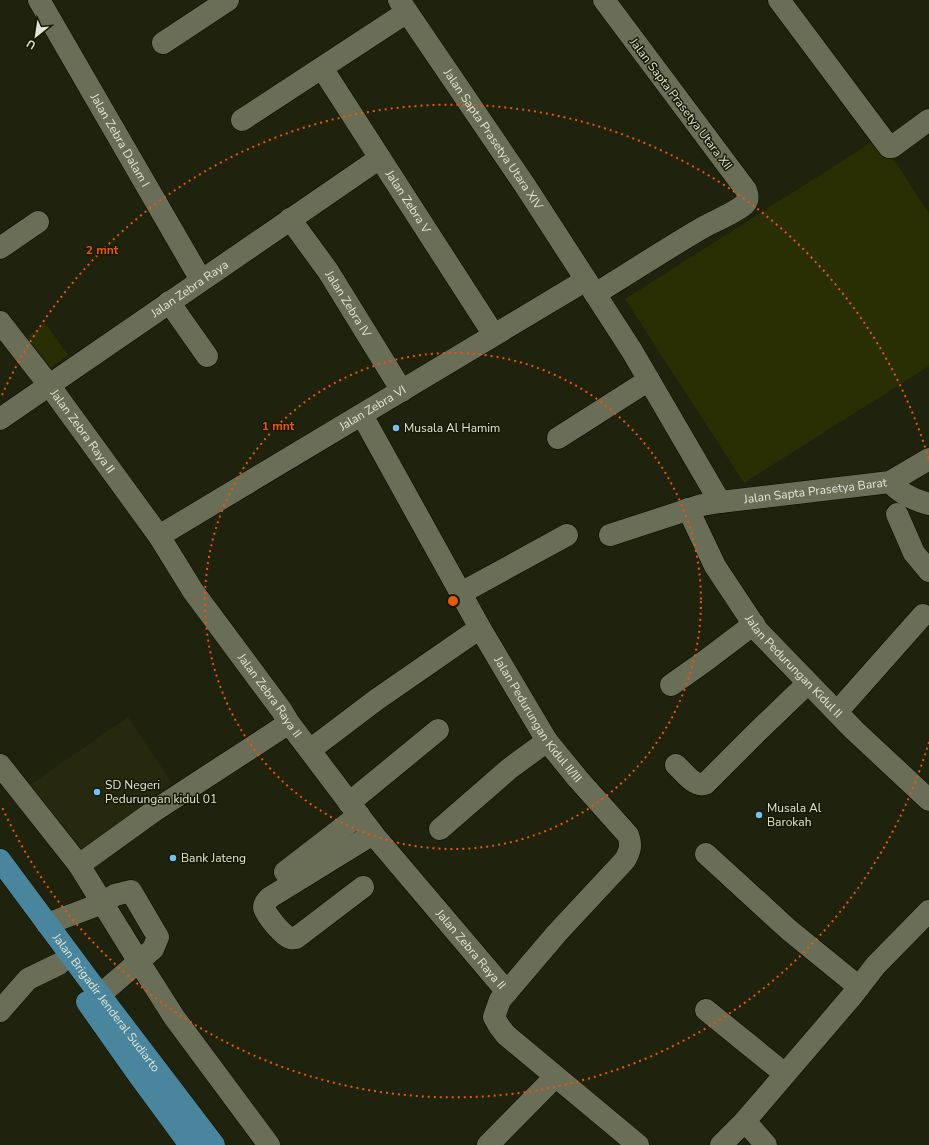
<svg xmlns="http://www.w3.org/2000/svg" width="929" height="1145" font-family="'Nunito Sans',sans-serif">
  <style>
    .built { fill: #26290d }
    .green { fill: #2a2f03 }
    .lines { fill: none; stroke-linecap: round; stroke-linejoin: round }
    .minor-casing { stroke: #090b00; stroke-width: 23 }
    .major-casing { stroke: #090b00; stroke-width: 23 }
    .minor { stroke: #6a6e56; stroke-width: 22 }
    .major { stroke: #49859c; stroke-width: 22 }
    .ring { fill: none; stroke: #e8590c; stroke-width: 2; stroke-dasharray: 2 4 }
    .poi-dot { fill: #71c1f4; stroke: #161904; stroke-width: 1.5 }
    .labels { text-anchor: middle; stroke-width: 3; stroke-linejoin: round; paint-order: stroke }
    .street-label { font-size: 12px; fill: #e3e6d8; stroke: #161904 }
    .poi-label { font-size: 12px; fill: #e3e6d8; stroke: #161904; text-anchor: start }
    .centre { fill: #e8590c; stroke: #161904; stroke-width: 2 }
    .ring-label { font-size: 12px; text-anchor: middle; font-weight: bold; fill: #e8590c; stroke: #161904; stroke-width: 3; stroke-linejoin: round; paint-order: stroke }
  </style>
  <rect width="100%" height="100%" fill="#1f220d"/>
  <path class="built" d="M 128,717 L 172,783 L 145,802 L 150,811 L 82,858 L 30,785 Z"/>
  <path class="green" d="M 880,137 L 929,214 L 929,366 L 744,483 L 625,299 Z
    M 45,323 L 68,355 L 51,368 L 27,337 Z"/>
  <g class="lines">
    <defs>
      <g id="minor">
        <path id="s1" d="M 39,0 L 201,280"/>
        <path id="s2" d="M 399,0 L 526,187 L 632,351 L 720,502"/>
        <path d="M 779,0 L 889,147 L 892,147 L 929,120"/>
        <path d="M 163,43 L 228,0"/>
        <path id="s3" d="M 322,68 L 494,335"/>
        <path d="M 242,120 L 407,12"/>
        <path id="s4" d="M 290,219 L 328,271 L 402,391"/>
        <path d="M 0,248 L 38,222"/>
        <path d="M 595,294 C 631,272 666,249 702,228 C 714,221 735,213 745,204 C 749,199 748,195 746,190 L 604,0"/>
        <path d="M 169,302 L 207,356"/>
        <path id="s5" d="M 0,322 L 49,385 L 159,536 L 193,591 L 282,711 L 289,723 L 373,834 L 507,992"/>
        <path id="s6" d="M 362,415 L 480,628 L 547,741 L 578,779 L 628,835 C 632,845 630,851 625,860 L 557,933 L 500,1000 L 494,1017 L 499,1026 L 506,1035 L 638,1145"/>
        <path id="s7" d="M 0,419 L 380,158"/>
        <path d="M 558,438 L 649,380"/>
        <path d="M 890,482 C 901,494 913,500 929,504"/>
        <path id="s8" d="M 688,509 L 715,566 L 758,631 L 854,730 L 929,800"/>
        <path d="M 897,514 L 914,553 L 929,571"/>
        <path id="s9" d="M 610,535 L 702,505 L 720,502 L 890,482 L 929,459"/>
        <path id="s10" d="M 159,536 L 586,280"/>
        <path d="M 461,593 L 567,535"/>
        <path d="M 671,685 L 705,661 L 754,624"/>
        <path d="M 837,712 L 923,615"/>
        <path d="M 310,750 L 376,700 L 480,628"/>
        <path d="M 0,765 L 79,865 L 139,962 L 174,1017 L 269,1145"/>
        <path d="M 676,765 C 683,771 694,787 705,784 L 758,731 L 808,683"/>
        <path d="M 349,803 L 438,730"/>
        <path d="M 440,829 L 509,769 L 547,741"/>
        <path d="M 706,854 L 789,930 L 859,987"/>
        <path d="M 79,865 L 154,811 L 289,723"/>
        <path d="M 285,872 L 359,815"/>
        <path d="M 363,887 L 296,938 C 294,938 292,939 290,938 C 283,936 264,913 264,907 C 264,903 267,901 269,898 L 373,834"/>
        <path d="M 47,924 L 103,903 L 115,895 L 131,891 L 158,937 L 153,949 L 100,995"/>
        <path d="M 706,1010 L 785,1074"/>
        <path d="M 0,1011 L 28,979 L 59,964"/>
        <path d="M 745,1121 L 852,996 L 876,965 L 929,911"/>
        <path d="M 488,1145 L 555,1077"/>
        <path d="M 721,1145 L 745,1121 L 766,1145"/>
      </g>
      <g id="major">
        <path id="s11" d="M 0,860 L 100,995 L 214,1145"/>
        <path d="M 87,1002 L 137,1073 L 190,1145"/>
      </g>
    </defs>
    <use href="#minor" class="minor-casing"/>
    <use href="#major" class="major-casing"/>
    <use href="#minor" class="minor"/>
    <use href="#major" class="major"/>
  </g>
  <g class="ring">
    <circle cx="453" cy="601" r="248"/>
    <path d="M929 742A496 496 0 0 1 2 807M2 395A496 496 0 0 1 929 460"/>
  </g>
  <g class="poi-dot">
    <circle cx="396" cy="428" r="4"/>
    <circle cx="97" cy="792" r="4"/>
    <circle cx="759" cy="815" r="4"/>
    <circle cx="173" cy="858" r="4"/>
  </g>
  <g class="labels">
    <g class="street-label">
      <text transform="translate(681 104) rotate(53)" y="4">Jalan Sapta Prasetya Utara XII</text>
      <text dy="4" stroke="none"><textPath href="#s2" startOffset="168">Jalan Sapta Prasetya Utara XIV</textPath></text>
      <text dy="4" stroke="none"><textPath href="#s1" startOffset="162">Jalan Zebra Dalam I</textPath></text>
      <text dy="4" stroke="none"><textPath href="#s3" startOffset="159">Jalan Zebra V</textPath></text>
      <text dy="4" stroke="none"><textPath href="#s7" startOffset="230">Jalan Zebra Raya</textPath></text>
      <text dy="4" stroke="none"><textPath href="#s4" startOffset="103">Jalan Zebra IV</textPath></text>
      <text dy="4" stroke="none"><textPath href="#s10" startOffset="249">Jalan Zebra VI</textPath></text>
      <text dy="4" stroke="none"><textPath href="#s5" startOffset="137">Jalan Zebra Raya II</textPath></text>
      <text dy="4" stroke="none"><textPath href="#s9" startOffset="211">Jalan Sapta Prasetya Barat</textPath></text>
      <text dy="4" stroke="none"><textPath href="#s8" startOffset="191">Jalan Pedurungan Kidul II</textPath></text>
      <text dy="4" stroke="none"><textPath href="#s5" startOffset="461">Jalan Zebra Raya II</textPath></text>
      <text dy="4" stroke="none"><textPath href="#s6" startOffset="352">Jalan Pedurungan Kidul II/III</textPath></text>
      <text dy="4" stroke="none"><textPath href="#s5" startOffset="785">Jalan Zebra Raya II</textPath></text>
      <text dy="4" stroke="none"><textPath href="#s11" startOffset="178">Jalan Brigadir Jenderal Sudiarto</textPath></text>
    </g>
    <g class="poi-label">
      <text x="404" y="432">Musala Al Hamim</text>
      <text x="105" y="789">SD Negeri<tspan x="105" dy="14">Pedurungan kidul 01</tspan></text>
      <text x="767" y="812">Musala Al<tspan x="767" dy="14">Barokah</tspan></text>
      <text x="181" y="862">Bank Jateng</text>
    </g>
  </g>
  <circle cx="453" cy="601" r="6" class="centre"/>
  <g class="ring-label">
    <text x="102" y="254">2 mnt</text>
    <text x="278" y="430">1 mnt</text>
  </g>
  <g transform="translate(36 36) rotate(210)" stroke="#161904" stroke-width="3" paint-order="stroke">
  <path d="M0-3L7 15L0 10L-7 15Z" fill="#e3e6d8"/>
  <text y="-6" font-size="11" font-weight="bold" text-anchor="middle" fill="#e3e6d8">U</text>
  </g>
</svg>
